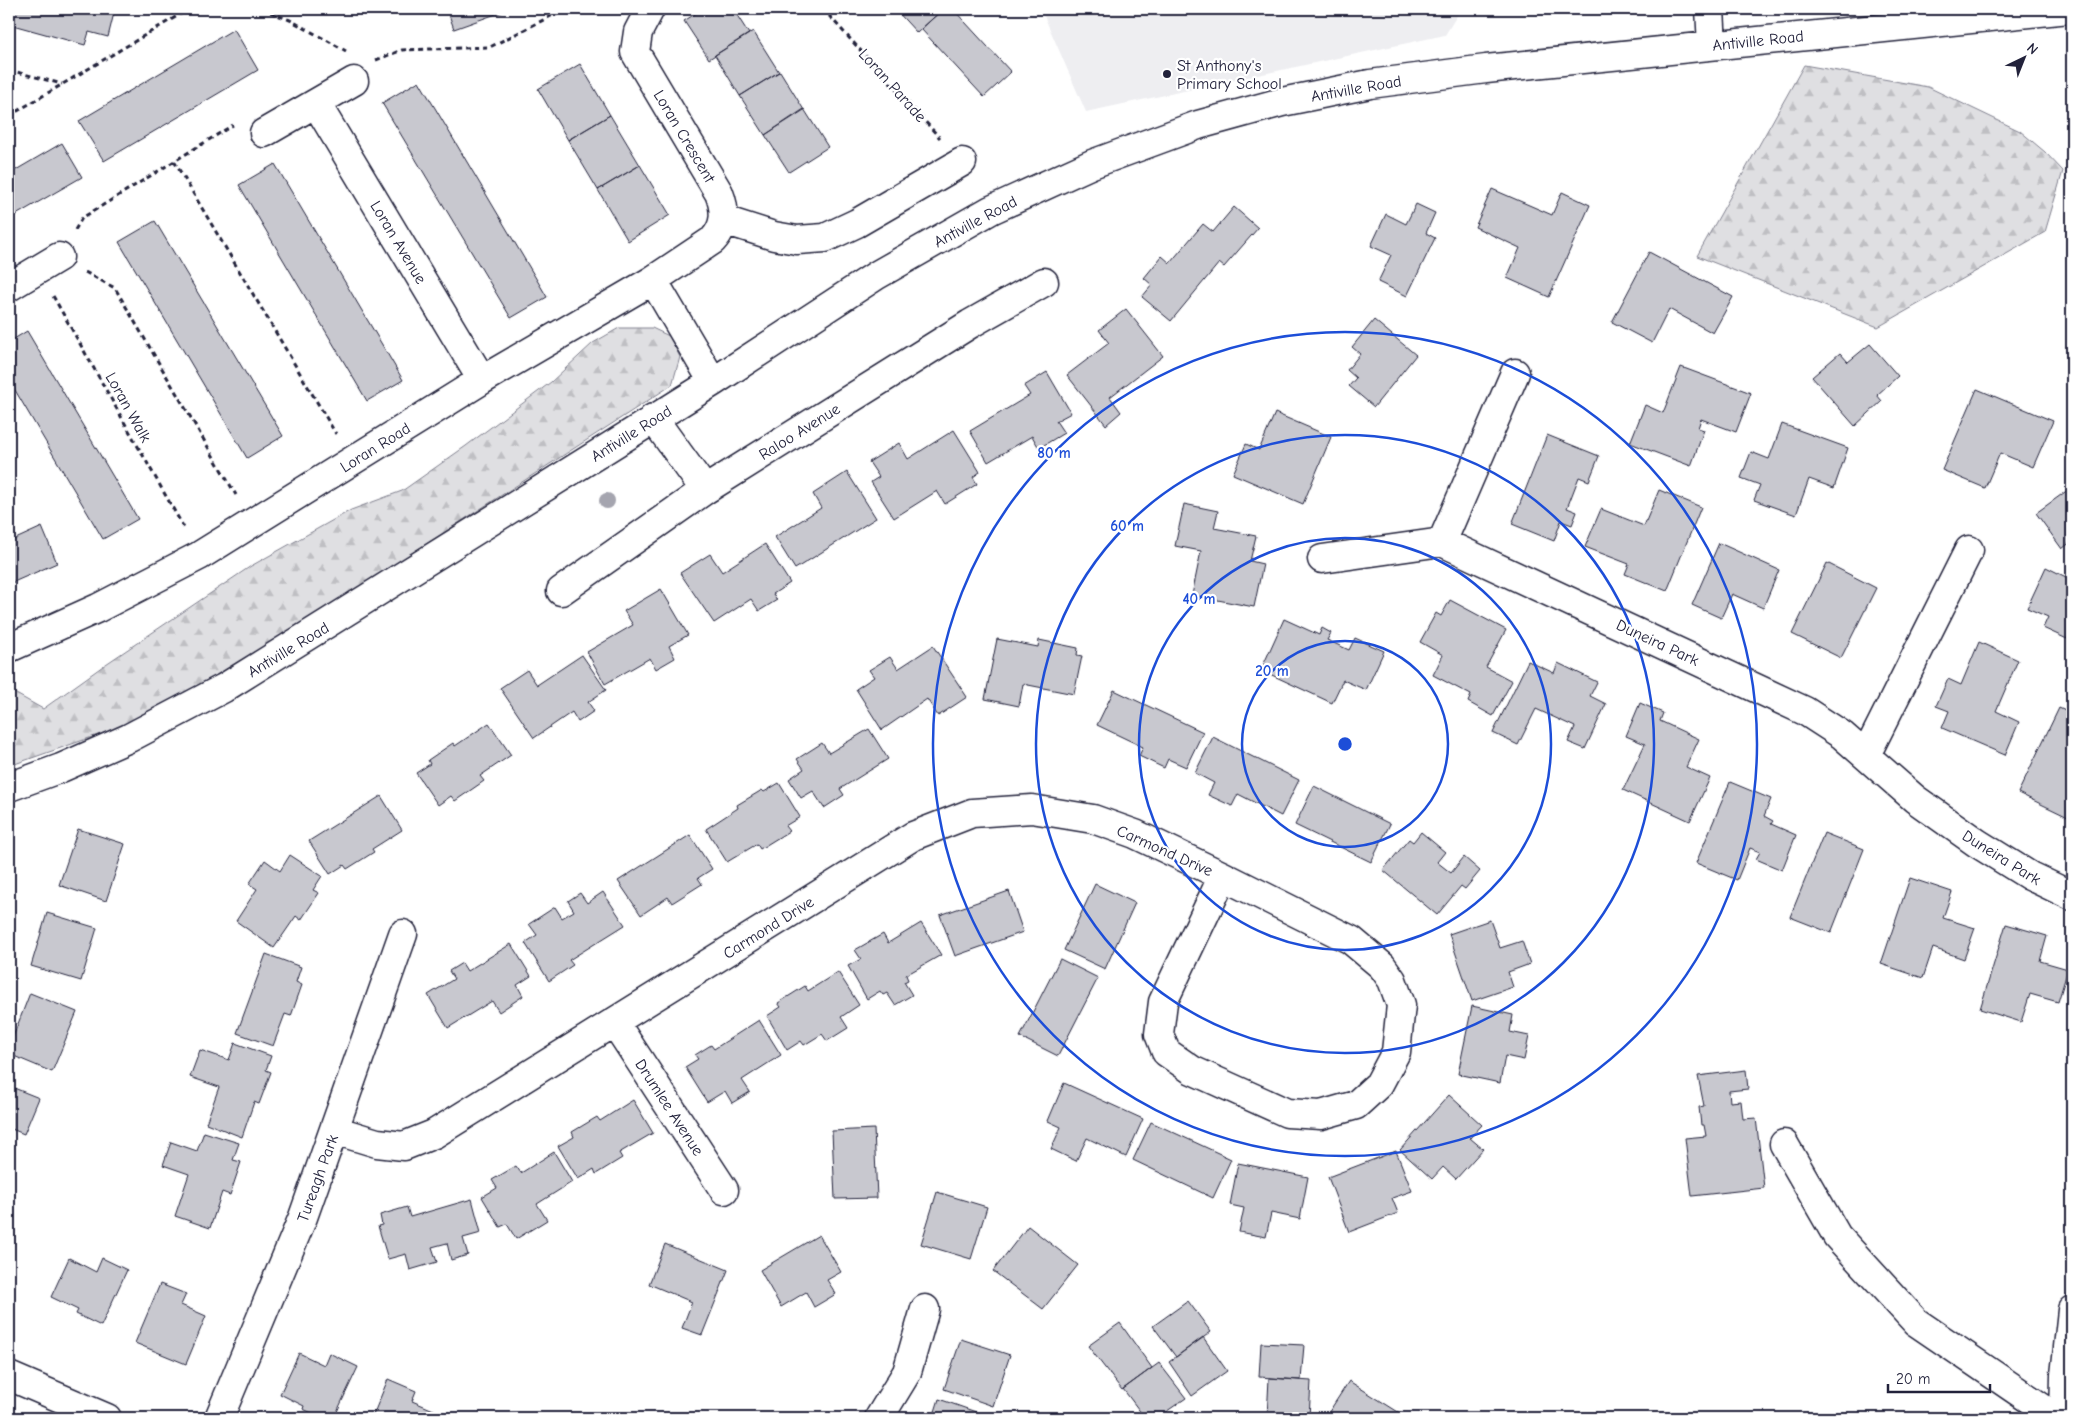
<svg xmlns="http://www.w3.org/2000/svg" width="2081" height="1427" font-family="'Comic Neue',sans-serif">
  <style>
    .built { fill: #eeeef1 }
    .forest { fill: url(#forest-firs); stroke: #80808e }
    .building { fill: #c8c8cf; stroke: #22223b }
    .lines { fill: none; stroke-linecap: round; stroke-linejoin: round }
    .minor-casing { stroke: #22223b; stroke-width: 31 }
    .path { stroke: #22223b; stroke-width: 3; stroke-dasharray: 5 4; stroke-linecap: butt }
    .minor { stroke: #fff; stroke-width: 28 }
    .tree { fill: #a5a5af }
    .ring { fill: none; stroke: #1d4ed8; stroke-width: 2.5 }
    .poi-dot { fill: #22223b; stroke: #fff; stroke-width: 2 }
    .labels { text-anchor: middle; stroke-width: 4.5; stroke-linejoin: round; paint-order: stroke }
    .street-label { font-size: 16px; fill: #22223b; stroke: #fff }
    .poi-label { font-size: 16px; fill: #22223b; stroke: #fff; text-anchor: start }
    .centre { fill: #1d4ed8; stroke: #fff; stroke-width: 2.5 }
    .ring-label { font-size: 15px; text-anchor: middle; font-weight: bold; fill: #1d4ed8; stroke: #fff; stroke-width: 4.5; stroke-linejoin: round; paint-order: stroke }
  </style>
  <defs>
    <pattern id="forest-firs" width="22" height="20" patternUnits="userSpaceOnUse" patternTransform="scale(1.25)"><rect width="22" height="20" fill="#dfdfe2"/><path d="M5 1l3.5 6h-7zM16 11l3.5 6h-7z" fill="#bfbfc3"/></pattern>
  </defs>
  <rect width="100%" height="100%" fill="#fff"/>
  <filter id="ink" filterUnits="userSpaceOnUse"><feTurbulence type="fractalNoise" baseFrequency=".02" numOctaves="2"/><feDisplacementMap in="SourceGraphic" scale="10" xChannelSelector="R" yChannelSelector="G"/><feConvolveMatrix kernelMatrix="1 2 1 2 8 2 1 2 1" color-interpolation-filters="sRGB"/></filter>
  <g filter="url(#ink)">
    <path class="built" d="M 1041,9 L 1461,9 L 1445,35 L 1086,112 Z"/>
    <path class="forest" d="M 1804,65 L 1928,87 L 2020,131 L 2045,152 L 2063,171 L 2045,232 L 1878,327 L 1697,256 Z
      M 619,328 L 652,328 L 669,336 L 680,357 L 672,385 L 239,665 L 138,721 L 9,766 L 9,690 L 43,709 L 103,666 L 251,566 L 351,510 L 402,491 L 466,446 L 551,382 L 593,343 Z"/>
    <path class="building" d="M 9,9 L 115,9 L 108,37 L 89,32 L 85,45 L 9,24 Z
      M 447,9 L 510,9 L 454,29 Z
      M 703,9 L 733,9 L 749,34 L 709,59 L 684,21 Z
      M 895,9 L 943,9 L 917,33 Z
      M 943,9 L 953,9 L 1011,72 L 984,97 L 921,29 Z
      M 234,29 L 258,70 L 104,161 L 79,121 Z
      M 753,31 L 779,72 L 740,96 L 715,55 Z
      M 580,64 L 610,115 L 568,140 L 538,89 Z
      M 780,71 L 804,110 L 765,135 L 740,96 Z
      M 419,81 L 547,297 L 511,318 L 382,103 Z
      M 804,109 L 828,147 L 789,172 L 765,135 Z
      M 610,115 L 640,165 L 598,190 L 568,140 Z
      M 62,143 L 82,177 L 9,219 L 9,174 Z
      M 275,164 L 403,380 L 367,401 L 239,185 Z
      M 640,165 L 670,215 L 628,241 L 598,190 Z
      M 1492,189 L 1552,215 L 1562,192 L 1590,205 L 1549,297 L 1507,278 L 1520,248 L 1475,227 Z
      M 1416,204 L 1435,213 L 1426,233 L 1435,238 L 1407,296 L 1378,282 L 1391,255 L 1371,246 L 1386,214 L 1406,224 Z
      M 1234,207 L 1258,228 L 1224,267 L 1219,263 L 1171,321 L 1142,297 L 1152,285 L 1144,278 L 1162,256 L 1170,263 L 1203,224 L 1213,232 Z
      M 155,221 L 283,436 L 247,458 L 119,242 Z
      M 1649,252 L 1733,297 L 1713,333 L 1669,309 L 1652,343 L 1612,322 Z
      M 1126,309 L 1163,356 L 1110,397 L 1121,412 L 1106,425 L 1067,375 L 1109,343 L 1099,330 Z
      M 1374,320 L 1416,355 L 1374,407 L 1349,386 L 1356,378 L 1347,370 L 1360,354 L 1352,347 Z
      M 27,331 L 138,519 L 103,539 L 9,380 L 9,342 Z
      M 1870,344 L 1898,376 L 1877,395 L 1882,401 L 1855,426 L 1812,377 L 1840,353 L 1848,362 Z
      M 1681,367 L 1751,393 L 1736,432 L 1701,419 L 1698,428 L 1704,430 L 1691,466 L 1630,443 L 1645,405 L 1663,413 Z
      M 1047,372 L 1071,413 L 1056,421 L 1064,433 L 1039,448 L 1032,436 L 988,462 L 970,431 L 1030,395 L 1024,386 Z
      M 1977,389 L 2053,421 L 2033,467 L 2000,453 L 1985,488 L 1942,470 Z
      M 1275,413 L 1331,437 L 1303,504 L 1233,474 L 1246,444 L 1259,450 Z
      M 1782,424 L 1848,448 L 1834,488 L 1809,479 L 1796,515 L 1754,500 L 1760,485 L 1741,478 L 1751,452 L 1769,459 Z
      M 954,430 L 980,472 L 973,477 L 977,484 L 945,504 L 937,491 L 894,518 L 871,482 L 879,477 L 869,462 L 899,443 L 908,459 Z
      M 1547,435 L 1599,456 L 1589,481 L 1579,477 L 1567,508 L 1577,512 L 1572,525 L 1561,521 L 1554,541 L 1512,524 Z
      M 847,472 L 876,518 L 795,569 L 775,537 L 821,508 L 813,494 Z
      M 2072,487 L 2072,541 L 2062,549 L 2036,513 Z
      M 1659,490 L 1701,507 L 1667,591 L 1625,574 L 1629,564 L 1585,547 L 1601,509 L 1644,526 Z
      M 1184,504 L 1218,511 L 1214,528 L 1256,536 L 1250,561 L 1263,564 L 1254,607 L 1192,595 L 1201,551 L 1175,546 Z
      M 42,527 L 57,563 L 9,584 L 9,542 Z
      M 1719,543 L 1779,570 L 1763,608 L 1732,594 L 1721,618 L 1692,605 Z
      M 765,544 L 790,583 L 773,594 L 777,600 L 759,611 L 751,599 L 714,623 L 680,573 L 710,554 L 722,572 Z
      M 1827,563 L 1876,588 L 1841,658 L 1792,634 Z
      M 2046,567 L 2072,580 L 2072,629 L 2067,639 L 2043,628 L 2048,617 L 2027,608 Z
      M 661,589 L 688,635 L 669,646 L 675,658 L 656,669 L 650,658 L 605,684 L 587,652 L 633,625 L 624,611 Z
      M 1450,600 L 1506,630 L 1486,667 L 1512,681 L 1493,716 L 1468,702 L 1471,695 L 1433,675 L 1443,655 L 1420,642 L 1436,613 L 1441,616 Z
      M 1284,619 L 1319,635 L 1322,628 L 1331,633 L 1327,640 L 1349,650 L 1355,638 L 1384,651 L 1366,690 L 1343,680 L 1332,703 L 1261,670 Z
      M 997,639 L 1038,647 L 1039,640 L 1078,648 L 1077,655 L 1082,656 L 1074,694 L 1023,684 L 1019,706 L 985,699 Z
      M 1979,642 L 2018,660 L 1996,711 L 2019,722 L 2005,755 L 1942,728 L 1949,711 L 1936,706 L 1948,679 L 1961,685 Z
      M 933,646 L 967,697 L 938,716 L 927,699 L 882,730 L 856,689 L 874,677 L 869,670 L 890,657 L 898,669 Z
      M 582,655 L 606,690 L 588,702 L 594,711 L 578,722 L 572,712 L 534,738 L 500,688 L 527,670 L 537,685 Z
      M 1528,661 L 1554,673 L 1558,663 L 1597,682 L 1590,696 L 1606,704 L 1585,749 L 1568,742 L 1575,727 L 1536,709 L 1518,745 L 1493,733 Z
      M 1114,690 L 1203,732 L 1186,767 L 1168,759 L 1164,768 L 1139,756 L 1143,747 L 1097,725 Z
      M 1640,703 L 1663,713 L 1660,721 L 1699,739 L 1686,767 L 1710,778 L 1690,821 L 1623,790 L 1645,744 L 1626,736 Z
      M 2059,708 L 2072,714 L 2072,819 L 2018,793 Z
      M 489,723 L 511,755 L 480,776 L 484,781 L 455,801 L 451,796 L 438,805 L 416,773 L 430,764 L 428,760 L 453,743 L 455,746 Z
      M 869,729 L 888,759 L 840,789 L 844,795 L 824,808 L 813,791 L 801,798 L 789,779 L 804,769 L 797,759 L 822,743 L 829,753 Z
      M 1213,737 L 1299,780 L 1281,816 L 1238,794 L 1232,806 L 1208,795 L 1214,783 L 1195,773 Z
      M 1730,782 L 1771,799 L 1764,816 L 1773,821 L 1771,824 L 1796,835 L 1782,870 L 1756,859 L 1760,852 L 1750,848 L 1737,880 L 1696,863 Z
      M 779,783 L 800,817 L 785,826 L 789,831 L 760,849 L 757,844 L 727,862 L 706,829 L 738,808 L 737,805 L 762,790 L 764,792 Z
      M 1314,786 L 1390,824 L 1371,862 L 1295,825 Z
      M 381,796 L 402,830 L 372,849 L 374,852 L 347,869 L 344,865 L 330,874 L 309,841 Z
      M 78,829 L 125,844 L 106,901 L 59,885 Z
      M 1421,832 L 1445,852 L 1437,862 L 1451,873 L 1464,857 L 1480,871 L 1465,889 L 1461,886 L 1437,915 L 1383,870 L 1409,839 L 1413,842 Z
      M 1824,833 L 1864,849 L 1831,933 L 1790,917 Z
      M 690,835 L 712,869 L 698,878 L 702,884 L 672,903 L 668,897 L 641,915 L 618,881 Z
      M 290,855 L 322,876 L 313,890 L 319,893 L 301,920 L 296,916 L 274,948 L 236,921 L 257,889 L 249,884 L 265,860 L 280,871 Z
      M 1910,878 L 1952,892 L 1943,918 L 1975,928 L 1964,959 L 1933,948 L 1923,978 L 1881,964 Z
      M 1095,884 L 1135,903 L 1105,969 L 1064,950 Z
      M 1009,891 L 1023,932 L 955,956 L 940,915 Z
      M 603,892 L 625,925 L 569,960 L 573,965 L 549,981 L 525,943 L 537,935 L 529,924 L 555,907 L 562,918 L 574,911 L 568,901 L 580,893 L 587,903 Z
      M 47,913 L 97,928 L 81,981 L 31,966 Z
      M 1490,920 L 1500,948 L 1522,941 L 1530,964 L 1508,972 L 1513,987 L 1472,1001 L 1449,934 Z
      M 921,923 L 941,955 L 906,975 L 908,980 L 904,982 L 912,995 L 895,1005 L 887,993 L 883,995 L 880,991 L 867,999 L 848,966 L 861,959 L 855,950 L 883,934 L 888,943 Z
      M 2006,924 L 2047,936 L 2040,961 L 2068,969 L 2058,1002 L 2030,994 L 2021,1022 L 1980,1009 Z
      M 511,944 L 531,976 L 517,985 L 523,996 L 499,1012 L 492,1001 L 448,1028 L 428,995 L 454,979 L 449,971 L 462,963 L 467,971 Z
      M 266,954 L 301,967 L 296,982 L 302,985 L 291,1016 L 285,1014 L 273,1046 L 237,1033 Z
      M 1060,959 L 1098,978 L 1058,1056 L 1020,1037 Z
      M 838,972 L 859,1005 L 841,1017 L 848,1028 L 827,1041 L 822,1034 L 804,1045 L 801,1041 L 787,1050 L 767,1016 L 781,1007 L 778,1003 L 805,986 L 808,991 Z
      M 30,993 L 77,1012 L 52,1072 L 9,1054 L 9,1047 Z
      M 1472,1006 L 1513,1015 L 1510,1032 L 1529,1036 L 1524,1060 L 1505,1056 L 1500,1083 L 1458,1074 Z
      M 759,1020 L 781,1055 L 742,1080 L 750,1092 L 732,1103 L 725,1091 L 707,1102 L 685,1067 L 698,1059 L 695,1055 L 711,1045 L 714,1049 Z
      M 235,1043 L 271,1056 L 266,1070 L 271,1072 L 259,1104 L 254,1102 L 242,1137 L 206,1123 L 219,1087 L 190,1077 L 200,1050 L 229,1060 Z
      M 1746,1070 L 1748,1089 L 1729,1091 L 1730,1102 L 1741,1101 L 1743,1119 L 1756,1118 L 1764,1188 L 1692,1196 L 1685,1138 L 1706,1136 L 1704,1125 L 1701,1125 L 1699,1107 L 1704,1106 L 1698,1076 Z
      M 1064,1083 L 1143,1119 L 1126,1157 L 1087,1138 L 1076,1161 L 1051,1149 L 1061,1127 L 1048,1121 Z
      M 9,1086 L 39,1098 L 24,1134 L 9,1128 Z
      M 1449,1095 L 1482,1125 L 1470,1138 L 1483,1149 L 1456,1179 L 1443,1167 L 1432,1179 L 1400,1150 Z
      M 633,1100 L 653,1133 L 619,1153 L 622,1158 L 596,1174 L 594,1169 L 578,1179 L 558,1146 L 574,1137 L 572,1132 L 597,1117 L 600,1121 Z
      M 1151,1122 L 1231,1159 L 1213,1198 L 1133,1160 Z
      M 874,1129 L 877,1198 L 835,1199 L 832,1131 Z
      M 204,1132 L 239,1143 L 233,1160 L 241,1162 L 230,1195 L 222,1192 L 210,1228 L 175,1216 L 189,1174 L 163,1165 L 171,1142 L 197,1151 Z
      M 1396,1151 L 1412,1191 L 1392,1198 L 1398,1213 L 1349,1232 L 1328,1177 Z
      M 554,1152 L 572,1182 L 537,1204 L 547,1220 L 516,1239 L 507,1224 L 500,1227 L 482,1197 L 497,1188 L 492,1180 L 516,1166 L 521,1173 Z
      M 1238,1163 L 1308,1177 L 1300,1219 L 1271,1213 L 1266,1237 L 1239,1232 L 1244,1208 L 1230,1205 Z
      M 937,1192 L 987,1207 L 971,1259 L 921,1244 Z
      M 472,1199 L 481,1233 L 463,1238 L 468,1255 L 451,1260 L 447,1243 L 432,1247 L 437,1262 L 410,1270 L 406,1254 L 388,1259 L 378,1226 L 382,1225 L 380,1215 L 407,1207 L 410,1217 Z
      M 1028,1226 L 1078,1265 L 1043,1309 L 993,1271 Z
      M 819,1235 L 841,1272 L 827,1280 L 836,1294 L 814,1307 L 806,1292 L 781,1307 L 760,1270 Z
      M 665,1244 L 728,1270 L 702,1335 L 682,1328 L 692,1302 L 649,1284 Z
      M 69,1258 L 96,1272 L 102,1258 L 127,1270 L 101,1326 L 76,1314 L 78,1310 L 51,1297 Z
      M 160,1284 L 186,1294 L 181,1305 L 206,1316 L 186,1364 L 135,1343 Z
      M 1188,1301 L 1211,1332 L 1176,1357 L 1153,1326 Z
      M 1120,1323 L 1152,1368 L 1122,1390 L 1088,1346 Z
      M 1203,1337 L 1227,1371 L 1192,1396 L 1169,1362 Z
      M 961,1339 L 1010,1355 L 993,1406 L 944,1389 Z
      M 1261,1343 L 1304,1345 L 1301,1380 L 1259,1377 Z
      M 299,1353 L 324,1365 L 329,1353 L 358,1367 L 334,1418 L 323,1418 L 303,1409 L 304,1406 L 280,1394 Z
      M 1159,1363 L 1186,1398 L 1157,1418 L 1145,1418 L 1123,1389 Z
      M 1269,1378 L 1311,1381 L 1309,1418 L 1267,1418 Z
      M 388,1379 L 416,1391 L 412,1401 L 436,1411 L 433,1418 L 372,1418 Z
      M 1349,1381 L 1403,1415 L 1401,1418 L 1325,1418 Z
      M 939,1399 L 993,1418 L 933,1418 Z"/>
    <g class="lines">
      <defs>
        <path id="minor" d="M 1710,9 L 1712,45
          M 316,103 L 482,380
          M 264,133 L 354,81
          M 724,220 L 774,236 L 797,240 L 825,238 L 857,223 L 962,162
          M 653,280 L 713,382
          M 9,287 L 59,257
          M 653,418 L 705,490
          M 1442,542 L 1515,373
          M 1322,559 L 1442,542 L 1805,711 L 1842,735 L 1915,799 L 1977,843 L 2030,876 L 2072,896
          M 561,591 L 705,490 L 970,324 L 1044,282
          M 9,648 L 98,608 L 199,556 L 482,380 L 653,280 L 713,240 C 726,226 726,211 719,193 L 635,52 L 638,32 L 650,9
          M 1866,755 L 1969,550
          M 9,787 L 61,768 L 129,738 L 224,688 L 713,382 L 877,275 L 991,210 L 1092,164 L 1198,125 L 1282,102 L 1370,84 L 1486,69 L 2069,9
          M 615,1023 L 724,1190
          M 334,1130 L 377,1143 L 404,1146 L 434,1134 L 913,836 L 972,813 L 1032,809 L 1093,819 L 1135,834 L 1223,876 L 1351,940 L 1382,966 L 1392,980 L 1401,1005 L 1396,1052 L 1379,1084 L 1356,1105 L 1321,1115 L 1287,1113 L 1192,1070 L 1166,1052 L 1159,1034 L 1163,1002 L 1223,876
          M 1784,1144 L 1837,1236 L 1916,1322 L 2057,1418
          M 9,1376 L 107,1418
          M 219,1418 L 303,1217 L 403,934
          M 879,1418 L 907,1372 L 925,1309
          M 2064,1418 L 2065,1375 L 2072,1310"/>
      </defs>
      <use href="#minor" class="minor-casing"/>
      <path class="path" d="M 262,9 L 290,20 L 346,51
        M 823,9 L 940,138
        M 376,60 L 402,50 L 490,47 L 565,9
        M 9,70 L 62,84
        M 9,116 L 189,9
        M 174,161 L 336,434
        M 75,230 L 82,218 L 233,125
        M 85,272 L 115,288 L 236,495
        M 53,296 L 184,528"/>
      <use href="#minor" class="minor"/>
    </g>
    <circle class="tree" cx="607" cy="501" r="8"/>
  </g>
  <g class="ring">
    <circle cx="1345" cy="744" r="103"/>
    <circle cx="1345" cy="744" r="206"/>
    <circle cx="1345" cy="744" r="309"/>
    <circle cx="1345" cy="744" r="412"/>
  </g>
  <circle class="poi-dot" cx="1167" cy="74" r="5"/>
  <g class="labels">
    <g class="street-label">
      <text transform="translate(1758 40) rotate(-6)" y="6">Antiville Road</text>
      <text transform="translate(893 85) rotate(48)" y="6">Loran Parade</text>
      <text transform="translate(1356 88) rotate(-10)" y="6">Antiville Road</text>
      <text transform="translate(685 136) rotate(59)" y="6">Loran Crescent</text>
      <text transform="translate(975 221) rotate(-28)" y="6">Antiville Road</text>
      <text transform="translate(399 242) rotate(59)" y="6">Loran Avenue</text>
      <text transform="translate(129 407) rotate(61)" y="6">Loran Walk</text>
      <text transform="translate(799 431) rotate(-32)" y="6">Raloo Avenue</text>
      <text transform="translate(631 433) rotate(-32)" y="6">Antiville Road</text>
      <text transform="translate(375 447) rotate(-32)" y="6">Loran Road</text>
      <text transform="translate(1658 642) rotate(25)" y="6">Duneira Park</text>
      <text transform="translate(288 649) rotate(-31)" y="6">Antiville Road</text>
      <text transform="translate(1165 850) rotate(24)" y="6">Carmond Drive</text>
      <text transform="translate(2002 857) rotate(32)" y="6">Duneira Park</text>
      <text transform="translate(768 927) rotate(-32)" y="6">Carmond Drive</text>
      <text transform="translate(670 1107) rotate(57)" y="6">Drumlee Avenue</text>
      <text transform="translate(317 1178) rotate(-70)" y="6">Tureagh Park</text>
    </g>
    <g class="poi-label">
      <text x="1177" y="71">St Anthony's<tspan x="1177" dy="18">Primary School</tspan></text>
    </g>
  </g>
  <circle cx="1345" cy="744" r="8" class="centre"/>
  <g class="ring-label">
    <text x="1054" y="458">80 m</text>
    <text x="1127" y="531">60 m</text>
    <text x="1199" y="604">40 m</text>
    <text x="1272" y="676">20 m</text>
  </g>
  <rect width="2081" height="1427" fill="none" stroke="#fff" stroke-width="30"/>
  <rect x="15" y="15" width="2051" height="1397" fill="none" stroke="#22223b" stroke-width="2" filter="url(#ink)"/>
  <g transform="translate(2024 58) rotate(43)" stroke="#ffffff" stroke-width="4" paint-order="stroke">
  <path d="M0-4L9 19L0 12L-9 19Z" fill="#22223b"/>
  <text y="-8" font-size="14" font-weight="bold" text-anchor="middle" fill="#22223b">N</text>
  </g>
  <path d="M1888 1384v8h102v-8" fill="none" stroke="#22223b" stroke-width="2.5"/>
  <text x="1896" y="1384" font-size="15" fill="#22223b" stroke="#ffffff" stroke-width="4" paint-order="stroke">20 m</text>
</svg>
